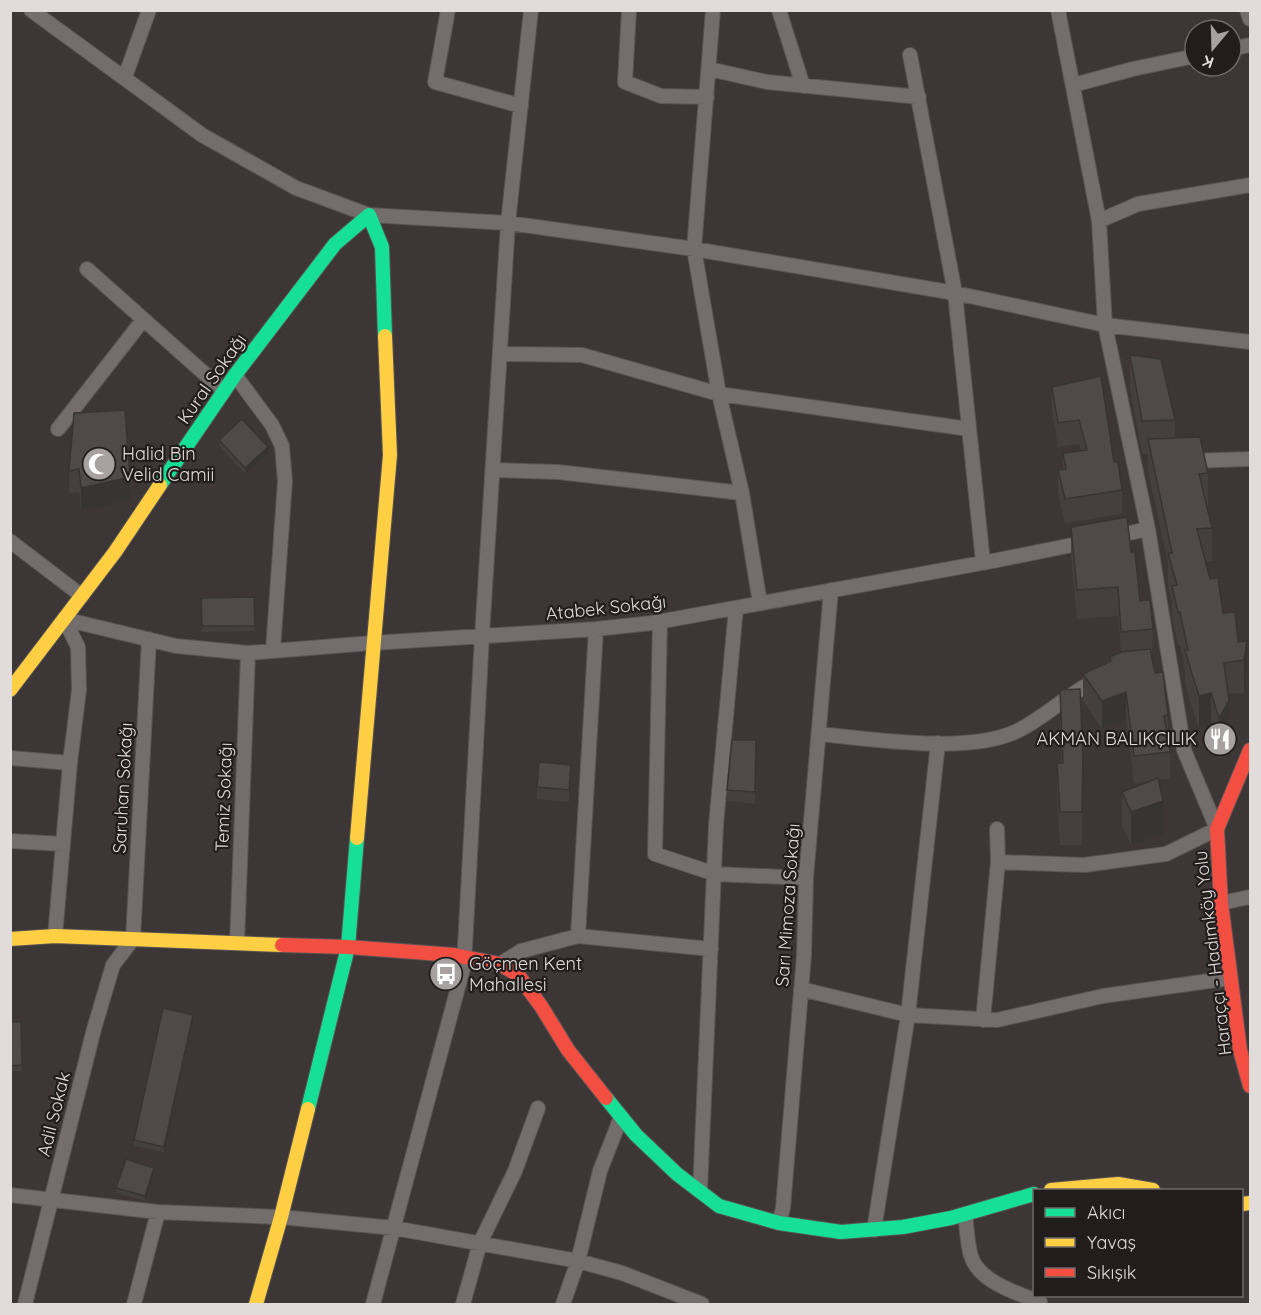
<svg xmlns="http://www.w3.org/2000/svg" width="1261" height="1315" font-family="Quicksand,sans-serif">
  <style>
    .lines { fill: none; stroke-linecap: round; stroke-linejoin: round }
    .street-casing { stroke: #595454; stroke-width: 16 }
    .fast-casing { stroke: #595454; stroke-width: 16 }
    .slow-casing { stroke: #595454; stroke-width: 16 }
    .jam-casing { stroke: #595454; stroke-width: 16 }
    .street { stroke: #736d6e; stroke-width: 14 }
    .fast { stroke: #16e098; stroke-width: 14 }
    .slow { stroke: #ffcf43; stroke-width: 14 }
    .jam { stroke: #f24e42; stroke-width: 14 }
    .wall { fill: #444040 }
    .shaded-wall { fill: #373434 }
    .building { fill: #4f4a4a; stroke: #373434; stroke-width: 1.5 }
    .labels { text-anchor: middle; stroke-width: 4.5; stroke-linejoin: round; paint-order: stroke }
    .street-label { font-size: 18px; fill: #e2dbdb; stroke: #211d1d }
    .poi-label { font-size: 18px; fill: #e2dbdb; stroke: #211d1d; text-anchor: start }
  </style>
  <rect width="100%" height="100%" fill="#3c3636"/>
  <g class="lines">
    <defs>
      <path id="street" d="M 31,10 L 202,135 L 296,188 L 369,215 L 508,223 L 694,249 L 955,293 L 1105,325 L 1250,342
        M 448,10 L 435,82 L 521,106
        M 629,10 L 625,82 L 661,96 L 707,97
        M 713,10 L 694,249 L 719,394 L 742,493 L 760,603
        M 779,10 L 803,86
        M 1247,10 L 1250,19
        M 1231,49 L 1250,45
        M 910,55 L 955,293 L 983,562
        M 709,69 L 767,82 L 919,97
        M 125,77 L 149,10
        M 1073,85 L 1133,69 L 1195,56
        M 1099,221 L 1138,204 L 1250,185
        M 87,269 L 224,391
        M 500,354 L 582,355 L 719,394 L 969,429
        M 235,375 L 272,425 L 282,446 L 285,481 L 273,650
        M 58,429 L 143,320
        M 1188,461 L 1250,459
        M 493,470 L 558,472 L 742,493
        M 1111,537 L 1148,529
        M 10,541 L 82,596
        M 64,619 L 176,646 L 248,653 L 372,643 L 596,629 L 652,623 L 993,561 L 1087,542
        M 660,622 L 655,854 L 715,874 L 806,878
        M 819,734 C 874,739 965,754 1015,732 C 1044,719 1068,693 1097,680
        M 10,758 L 70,763
        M 10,841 L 63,844
        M 998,862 L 1084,865 L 1166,854 L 1217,829 L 1184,750 L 1148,529 L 1105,325 L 1099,221 L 1058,10
        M 1221,903 L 1250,897
        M 55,936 L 70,763 L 79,690 L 78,647 L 64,619
        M 578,936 L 711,949
        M 237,943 L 248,653
        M 500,964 L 521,951 L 578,936 L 596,629
        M 801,989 L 908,1015 L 997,1020 L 1103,996 L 1230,978
        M 983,1020 L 998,862 L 997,829
        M 621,1117 L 600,1171 L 578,1261 L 622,1273 L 702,1304
        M 700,1191 L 716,825 L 736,608
        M 10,1195 L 158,1212 L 281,1217 L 394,1228 L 578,1261 L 563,1304
        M 965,1214 C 967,1227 967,1243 971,1256 C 979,1282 1017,1293 1040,1302
        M 779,1223 L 783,1208 L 804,955 L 806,878 L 831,590
        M 874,1230 L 908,1015 L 938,743
        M 25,1304 L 94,1029 L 113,965 L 133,939 L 149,639
        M 134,1304 L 158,1212
        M 373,1304 L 464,965 L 482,636 L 508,223 L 531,10
        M 463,1304 L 480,1243 L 515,1171 L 538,1108"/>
      <path id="fast" d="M 160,485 L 235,375 L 335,244 L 369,215 L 382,247 L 385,336
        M 606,1098 L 636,1135 L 677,1174 L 719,1206 L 779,1223 L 841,1232 L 903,1227 L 951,1218 L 1034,1194
        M 308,1109 L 348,947 L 357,838"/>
      <path id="slow" d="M 10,690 L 115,552 L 160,485
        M 357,838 L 390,455 L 385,336
        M 10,939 L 55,936 L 282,945
        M 1051,1190 L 1118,1184 L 1153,1190
        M 1242,1204 L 1250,1203
        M 256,1304 L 281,1217 L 308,1109"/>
      <path id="jam" d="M 1250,750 L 1217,829 L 1221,903 L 1240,1050 L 1250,1086
        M 282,945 L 348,947 L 454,955 L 500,964 L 518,975 L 541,1006 L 568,1050 L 606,1098"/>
    </defs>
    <use href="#street" class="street-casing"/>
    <use href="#fast" class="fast-casing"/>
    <use href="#slow" class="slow-casing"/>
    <use href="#jam" class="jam-casing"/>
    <use href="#street" class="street"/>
    <use href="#fast" class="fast"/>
    <use href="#slow" class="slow"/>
    <use href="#jam" class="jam"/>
  </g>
  <path class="wall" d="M 1130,355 L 1175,420 L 1175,438 L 1208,473 L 1208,506 L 1206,506 L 1212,528 L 1212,561 L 1205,561 L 1210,579 L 1223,613 L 1238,642 L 1247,641 L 1247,673 L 1244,693 L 1229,694 L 1229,733 L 1219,751 L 1211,726 L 1199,729 L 1191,704 L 1185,683 L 1185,671 L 1180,645 L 1178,645 L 1172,618 L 1172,602 L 1168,586 L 1168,563 L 1148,472 L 1148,454 L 1142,454 L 1130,388 Z
    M 1052,387 L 1114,462 L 1122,490 L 1122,514 L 1065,523 L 1058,494 L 1058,470 L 1063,469 L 1063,453 L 1081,451 L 1079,444 L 1058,447 L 1052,411 Z
    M 74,413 L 130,500 L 81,511 L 79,492 L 69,493 L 69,471 Z
    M 219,440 L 268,453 L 245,474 L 219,445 Z
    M 1071,527 L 1131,552 L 1140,601 L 1153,629 L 1152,658 L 1155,673 L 1168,715 L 1168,738 L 1170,752 L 1170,779 L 1158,780 L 1163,834 L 1131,845 L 1122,825 L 1122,792 L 1149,781 L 1134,783 L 1126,719 L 1102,729 L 1083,701 L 1083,674 L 1110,661 L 1110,657 L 1121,652 L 1118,616 L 1077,619 L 1071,556 Z
    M 254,597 L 255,631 L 202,632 L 201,598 Z
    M 1060,690 L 1083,791 L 1082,845 L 1060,845 L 1057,796 L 1057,763 L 1061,763 L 1060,723 Z
    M 756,740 L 755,804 L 727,801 L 727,790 Z
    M 571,776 L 569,802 L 537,799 L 537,787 Z
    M 193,1021 L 164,1152 L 134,1146 L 134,1140 Z
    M 10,1022 L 21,1022 L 22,1071 L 10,1071 Z
    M 154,1174 L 145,1201 L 116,1193 L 116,1188 Z"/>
  <path class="shaded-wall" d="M 268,447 L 268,453 L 245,474 L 245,468 Z
    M 130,477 L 130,500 L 81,511 L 81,488 Z
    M 1247,641 L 1247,673 L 1244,693 L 1244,660 Z
    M 1126,692 L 1126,719 L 1102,729 L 1102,701 Z
    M 1211,693 L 1211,726 L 1199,729 L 1199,696 Z
    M 1229,701 L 1229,733 L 1219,751 L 1219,718 Z
    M 1083,758 L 1083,791 L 1082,845 L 1082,812 Z
    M 571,765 L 571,776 L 569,802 L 569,790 Z
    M 1163,801 L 1163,834 L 1131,845 L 1131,812 Z
    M 193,1015 L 193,1021 L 164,1152 L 164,1147 Z
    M 154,1168 L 154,1174 L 145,1201 L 145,1196 Z"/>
  <path class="building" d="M 1130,355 L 1161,359 L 1175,420 L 1142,421 Z
    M 1101,376 L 1114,462 L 1118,462 L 1122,490 L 1065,499 L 1058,470 L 1066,469 L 1063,453 L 1087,450 L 1079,420 L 1058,423 L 1052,387 Z
    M 125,410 L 130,477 L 81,488 L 79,469 L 69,471 L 74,413 Z
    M 242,419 L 268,447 L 245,468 L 219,440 Z
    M 1200,437 L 1208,473 L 1199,474 L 1212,528 L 1197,529 L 1210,579 L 1218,578 L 1223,613 L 1235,612 L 1238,642 L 1247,641 L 1244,660 L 1224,663 L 1229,701 L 1219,718 L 1211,693 L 1199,696 L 1191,671 L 1185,650 L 1188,650 L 1180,612 L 1178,613 L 1172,586 L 1177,585 L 1168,553 L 1172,553 L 1148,439 Z
    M 1127,517 L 1131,552 L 1135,552 L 1140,601 L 1150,600 L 1153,629 L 1121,632 L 1118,587 L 1077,590 L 1071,527 Z
    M 254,597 L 255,626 L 202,626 L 201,598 Z
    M 1150,649 L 1155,673 L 1163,672 L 1168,715 L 1164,716 L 1170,752 L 1134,756 L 1126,692 L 1102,701 L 1083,674 L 1111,661 L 1110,657 L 1121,652 Z
    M 1080,689 L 1083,758 L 1082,812 L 1060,812 L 1057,763 L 1063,763 L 1060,690 Z
    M 732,740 L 756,740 L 755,792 L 727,790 Z
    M 539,762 L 571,765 L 569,790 L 537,787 Z
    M 1158,778 L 1163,801 L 1131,812 L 1122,792 Z
    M 163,1008 L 193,1015 L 164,1147 L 134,1140 Z
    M 10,1022 L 21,1022 L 22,1065 L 10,1066 Z
    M 126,1159 L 154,1168 L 145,1196 L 116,1188 Z"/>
  <defs>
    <symbol id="mosque-disc" viewBox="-11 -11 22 22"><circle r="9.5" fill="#a8a1a1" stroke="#211d1d"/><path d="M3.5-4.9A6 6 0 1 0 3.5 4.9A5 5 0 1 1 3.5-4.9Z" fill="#fff"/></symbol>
    <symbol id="restaurant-disc" viewBox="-11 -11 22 22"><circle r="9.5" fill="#a8a1a1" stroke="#211d1d"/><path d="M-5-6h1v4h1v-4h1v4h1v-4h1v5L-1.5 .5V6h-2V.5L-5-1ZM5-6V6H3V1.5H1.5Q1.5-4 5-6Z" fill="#fff"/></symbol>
    <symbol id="bus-disc" viewBox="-11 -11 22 22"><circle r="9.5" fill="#a8a1a1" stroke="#211d1d"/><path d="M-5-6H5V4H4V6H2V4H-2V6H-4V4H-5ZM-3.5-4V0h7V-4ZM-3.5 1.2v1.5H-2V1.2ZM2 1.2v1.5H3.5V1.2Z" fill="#fff"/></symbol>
  </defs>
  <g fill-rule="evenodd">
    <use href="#mosque-disc" x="80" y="445" width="38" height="38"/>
    <use href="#restaurant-disc" x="1201" y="720" width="38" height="38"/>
    <use href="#bus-disc" x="427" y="955" width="38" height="38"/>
  </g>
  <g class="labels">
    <g class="street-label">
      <text transform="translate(212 379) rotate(-55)" y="6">Kural Sokağı</text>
      <text transform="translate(606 608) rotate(-6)" y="6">Atabek Sokağı</text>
      <text transform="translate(123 788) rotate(-87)" y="6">Saruhan Sokağı</text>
      <text transform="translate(224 797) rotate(-88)" y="6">Temiz Sokağı</text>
      <text transform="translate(788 905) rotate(-86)" y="6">Sarı Mimoza Sokağı</text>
      <text transform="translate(1213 953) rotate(-97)" y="6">Haraççı - Hadımköy Yolu</text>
      <text transform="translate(54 1114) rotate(-76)" y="6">Adil Sokak</text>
    </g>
    <g class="poi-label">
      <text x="122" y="460">Halid Bin<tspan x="122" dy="21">Velid Camii</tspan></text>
      <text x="1197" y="745" text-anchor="end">AKMAN BALIKÇILIK</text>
      <text x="469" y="970">Göçmen Kent<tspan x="469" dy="21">Mahallesi</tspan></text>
    </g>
  </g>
  <rect width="1261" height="1315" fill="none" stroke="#e2dbdb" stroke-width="24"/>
  <rect x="1033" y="1189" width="210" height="108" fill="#211d1d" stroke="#6e6969" stroke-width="1.5"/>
  <rect x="1045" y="1208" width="30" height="9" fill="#16e098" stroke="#6e6969" stroke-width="1.5"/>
  <text x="1087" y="1219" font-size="18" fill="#e2dbdb">Akıcı</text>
  <rect x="1045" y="1238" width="30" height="9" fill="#ffcf43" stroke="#6e6969" stroke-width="1.5"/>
  <text x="1087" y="1249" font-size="18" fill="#e2dbdb">Yavaş</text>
  <rect x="1045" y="1268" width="30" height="9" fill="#f24e42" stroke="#6e6969" stroke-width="1.5"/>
  <text x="1087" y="1279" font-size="18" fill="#e2dbdb">Sıkışık</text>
  <g transform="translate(1213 48) rotate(199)"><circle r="28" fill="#211d1d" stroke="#6e6969" stroke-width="1.5"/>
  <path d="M0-4.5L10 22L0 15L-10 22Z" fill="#a8a1a1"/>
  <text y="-9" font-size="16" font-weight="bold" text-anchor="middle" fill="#e2dbdb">K</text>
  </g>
</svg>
